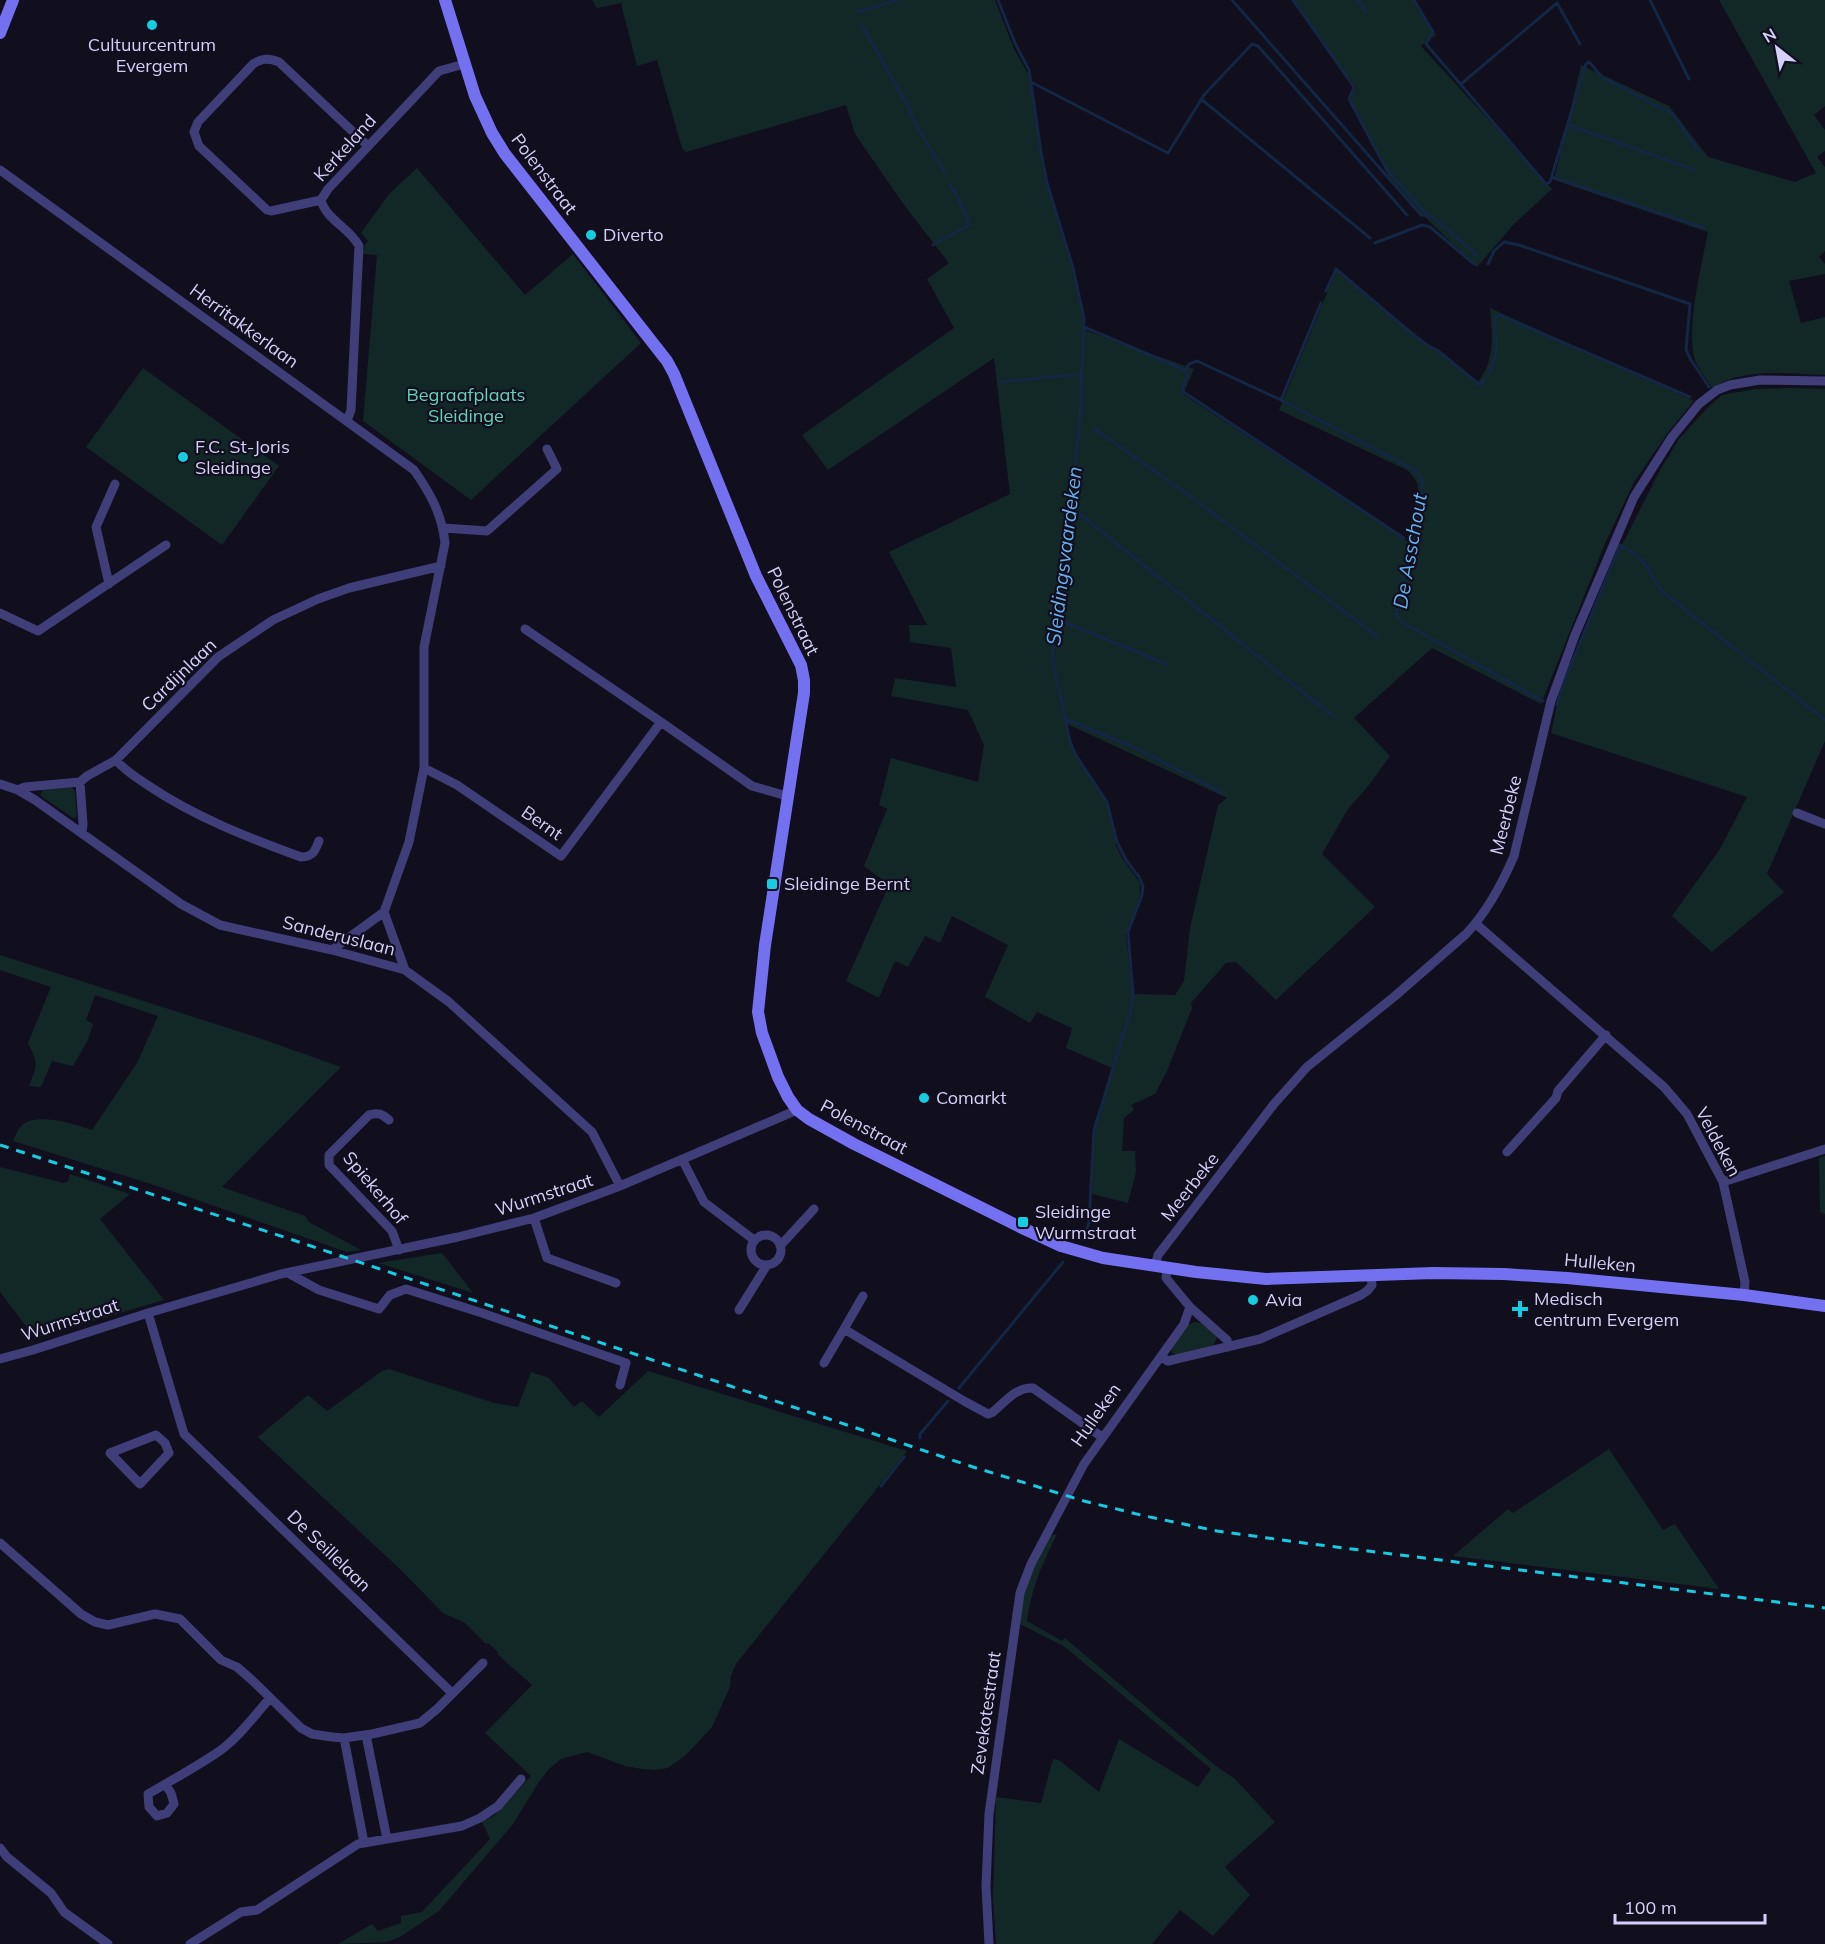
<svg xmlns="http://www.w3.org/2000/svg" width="1825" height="1944" viewBox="0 0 1825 1944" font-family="Mulish,sans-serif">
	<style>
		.green { fill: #122827; fill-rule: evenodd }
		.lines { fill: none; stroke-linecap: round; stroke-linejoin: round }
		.stream { stroke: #132643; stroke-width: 3 }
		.street { stroke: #403e79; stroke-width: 9 }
		.secondary { stroke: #7471f1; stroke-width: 12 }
		.rail { stroke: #16cce1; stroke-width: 3; stroke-dasharray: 9 8; stroke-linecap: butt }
		.poi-dot { fill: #16cce1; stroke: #110e1e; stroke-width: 2 }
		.labels { text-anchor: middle; stroke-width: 4.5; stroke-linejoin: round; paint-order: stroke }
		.poi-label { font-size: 18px; fill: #d5d0fa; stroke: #110e1e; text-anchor: start }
		.street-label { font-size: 18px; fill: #d5d0fa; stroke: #110e1e }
		.park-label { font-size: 18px; fill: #64d3b7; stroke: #110e1e }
		.water-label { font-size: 20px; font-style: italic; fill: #68b1f0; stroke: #110e1e }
	</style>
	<rect width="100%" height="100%" fill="#110e1e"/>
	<path class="green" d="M592,0H995L1014,49L1030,77L1044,167L1082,305L1084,330L1194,369L1183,394L1407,541L1418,492C1419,481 1414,477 1407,470L1279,410L1336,271L1477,383C1496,361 1492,334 1490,308L1694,401L1669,431L1634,482L1606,541L1541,704L1432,648L1354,718L1390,756L1369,785L1348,809L1322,854L1375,907L1276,1000L1236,962L1226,963L1191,1003L1192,1008L1167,1071L1155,1094L1131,1105L1134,1110L1124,1118L1122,1151H1135L1136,1172L1128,1203L1092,1194L1094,1130L1112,1068L1066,1048L1072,1028L1037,1012L1030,1023L985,997L1008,945L952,916L940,943L925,936L908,967L895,961L879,998L846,981L889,885L864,866L887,809L879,805L891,758L978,782L984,745L968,710L891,696L895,678L956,687L951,648L910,642L909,625H927L889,552L1010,494L994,358L828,470L802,435L954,328L927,279L949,263L904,205L855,134L846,105L686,152L682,148L657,60L637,66L621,3L597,8ZM1065,723L1227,798L1218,805L1190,928L1184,981L1175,995L1133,994L1126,935L1140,896V883L1122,858L1115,844L1119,843L1109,806L1072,746Z
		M1291,0H1413L1436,35L1421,46L1552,189L1514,224L1477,267L1428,220L1391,181L1348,100L1356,87Z
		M1719,0H1825V106L1814,115L1825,130V151L1817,157L1825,167V251L1819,257L1825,264V274L1789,281L1801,323L1825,317V375C1788,374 1744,367 1712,388C1707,379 1699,370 1695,360C1685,331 1702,263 1708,232L1554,180L1581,65L1669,106L1708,157L1795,182L1816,173Z
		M417,168L525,295L573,254L641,343L471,500L363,421L377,255L363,254L365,244L368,241L361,233L389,194Z
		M143,368L279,466L222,545L86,447Z
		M1790,388L1825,389V741L1767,874L1784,892L1712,952L1672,916L1720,849L1747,797L1551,733L1560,692L1620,549L1660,470L1679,439L1708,407L1722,395L1755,389Z
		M72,787L75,791L77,816L75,818H73L41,796V793L43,790Z
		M0,955L253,1036L341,1067L222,1187L305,1216L309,1222L361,1250L347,1252L154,1185L13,1141C15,1136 18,1129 22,1125C37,1112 75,1124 92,1130L137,1063L158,1016L95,995L86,1020L93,1024L88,1040L73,1066L52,1061L41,1087L29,1086C38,1064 38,1064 28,1043L51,987L0,970Z
		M1825,1156V1214L1820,1212L1819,1158Z
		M0,1167L64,1183L68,1181L70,1174L130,1194L100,1219L164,1300L35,1338L0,1292Z
		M442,1253L473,1293L378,1263Z
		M1195,1322C1204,1322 1213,1331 1217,1338L1212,1347L1177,1355L1172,1353L1171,1348L1186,1326Z
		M389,1369L494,1403L518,1407L531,1372L549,1378L574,1407L582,1401L599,1417L648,1371L907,1451L736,1664L731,1676L730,1687L712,1727L686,1755L668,1768L655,1770L642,1769L625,1766L587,1752L561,1759L549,1769L539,1782L513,1824L439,1911L400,1937L387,1942L338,1944L372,1924L378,1931L401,1923V1916L422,1912L490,1839L482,1822L495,1815L531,1776L485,1733L532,1685L497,1654L498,1652L488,1643L486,1644L465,1623L443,1613L401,1570L258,1437L308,1395L327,1411L382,1371Z
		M1609,1449L1663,1530L1675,1524L1719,1589L1453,1556L1508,1509L1513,1513Z
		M1057,1534C1042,1565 1032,1586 1027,1621L1062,1641L1065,1638L1216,1766L1235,1779L1275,1822L1225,1867L1250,1895L1213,1936L1180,1910L1152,1944H996L993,1898L996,1797L1041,1803L1053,1759L1059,1760L1099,1792L1119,1739L1198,1787L1211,1769L1065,1647L1018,1623C1021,1592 1035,1563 1049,1536Z"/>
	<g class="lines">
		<path class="stream" d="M998,0L1015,43L1029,70L1041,152L1047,183L1073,268L1084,318L1080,421L1052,658L1070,741L1075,754L1107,802L1116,840L1126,860L1139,877L1143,886L1142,895L1128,932L1133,994L1131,1010L1094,1130L1089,1223L1083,1240
			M1232,0L1421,215L1429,216L1435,219L1477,255
			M1293,0L1354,87L1349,99L1387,170L1428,215
			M1358,0L1366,12
			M1414,0L1433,32L1426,44L1546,184L1550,182L1586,64L1589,62L1603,78L1673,114L1698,150
			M1650,0L1689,79
			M857,12L897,0
			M861,24L909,108L916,125L945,173
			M1031,82L1168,153L1204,95L1252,44L1258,46L1407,215
			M1461,84L1557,3L1580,44
			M1201,99L1370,238
			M1568,125L1695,170
			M1552,177L1704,228
			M1375,243L1422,225L1430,227L1474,264
			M933,245L969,225L966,214L950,184
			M1488,264L1494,251L1504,242L1519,245L1690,304L1686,350L1691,360L1709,387
			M1326,291L1336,269L1423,343L1437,350L1480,385L1485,379
			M1084,327L1185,370L1189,364L1197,361L1281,400L1413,469L1422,479V492L1396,615L1402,622L1543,701
			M1186,371L1187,375L1182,391L1404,538
			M1489,373L1496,355L1495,318L1499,315L1690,397
			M1000,382L1082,374
			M1281,400L1321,303
			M1093,428L1183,491L1377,636
			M1071,507L1334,717
			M1056,619L1167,664
			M1557,705L1563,684L1620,545C1631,551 1640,556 1647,567C1654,576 1653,582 1663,592L1825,720
			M1066,719L1131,746L1221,792
			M959,1388L1063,1262
			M920,1438V1434L948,1401
			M881,1486L904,1457"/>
		<path class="street" d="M0,170L414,470C430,493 442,514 445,543L424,647V768L409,842L384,912L405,970
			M321,200L271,211L267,210L199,146L194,132L198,122L253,64C262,58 269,58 279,62L368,146
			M347,421L351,410L359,246C350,228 326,220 321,200L328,189L439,71L464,64
			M444,528L487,531L557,469L547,449
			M109,584L96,527L115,484
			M0,613L38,631L166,545
			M525,629L661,722
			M116,760C125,771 137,778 149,786C195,817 249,838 301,857C313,857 315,851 319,841
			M424,768L457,785L561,856L661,722L752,786L787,796
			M80,782L83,824L82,833
			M0,784L18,790L35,800L181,904L220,925L332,950L405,970L449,1002L592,1132L620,1186
			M18,790L25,787L80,782L87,776L116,760L218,657L273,620L318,599L349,588L441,566
			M1797,813L1825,824
			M1476,924L1664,1087L1687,1114L1723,1182L1745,1282L1744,1295
			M332,950L384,912
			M389,1120C382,1114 378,1112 369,1115L329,1155V1165L392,1231L399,1250
			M1507,1152L1556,1098L1558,1091L1606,1035
			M682,1159L704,1202L754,1240
			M1723,1182L1825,1149
			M534,1218L547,1258L616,1283
			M751 1250a15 15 0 1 1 30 0a15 15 0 1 1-30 0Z
			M780,1246L814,1209
			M1155,1265L1158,1255L1274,1104L1307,1067L1395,996L1466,934C1487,912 1502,884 1514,856L1551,701L1575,635L1634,497L1672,437L1699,404L1717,390L1730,385L1760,380L1825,381
			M288,1273L319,1290L379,1309L390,1295L406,1289L482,1313L626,1363L620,1385
			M863,1296L844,1329L964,1401L988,1414L993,1412C1005,1402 1016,1387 1033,1388L1102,1437
			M1190,1307L1227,1340L1228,1347
			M739,1310L767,1265
			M148,1313L184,1434L452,1693
			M1161,1357L1168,1361L1260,1339L1361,1295L1367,1291L1372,1285L1371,1276
			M0,1359L33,1350L148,1313L281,1274L458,1237L534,1218L620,1186L797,1110
			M824,1363L844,1329
			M156,1435L165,1443L169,1453L140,1484L110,1453Z
			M0,1543L81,1614L95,1622L108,1625L155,1614L180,1619L221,1660L237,1667L253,1681L301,1728L312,1734L332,1737L344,1738L372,1734L420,1723L437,1709L483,1663
			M366,1735L387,1839
			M344,1738L364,1843
			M165,1784L171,1793L174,1804L167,1813L157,1816L149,1807L148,1794C172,1780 198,1766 221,1750C240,1736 255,1715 270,1698
			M0,1848L7,1857L51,1893L64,1912L108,1944
			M190,1944L241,1912L257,1910L358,1844L462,1826L480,1818L498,1806L521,1779
			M989,1944L986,1886L989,1814L1020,1593L1031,1564L1084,1464L1184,1324L1190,1307L1166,1278L1167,1267"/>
		<path class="secondary" d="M445,0L475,96L492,133L505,154L667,361L674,374L756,576L801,665L804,680V693L765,945L758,1012L762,1033L778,1077L788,1097L797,1110L809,1119L854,1144L1020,1227L1061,1246L1103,1258L1196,1272L1266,1279L1433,1273L1504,1274L1567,1278L1744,1295L1825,1306
			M0,33L13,0"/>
		<path class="rail" d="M0,1145L290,1239L973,1467L1084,1501L1145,1516L1217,1531L1304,1543L1825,1608"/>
	</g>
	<g class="poi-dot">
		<circle cx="152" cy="25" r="6"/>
		<circle cx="591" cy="235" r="6"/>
		<circle cx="183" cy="457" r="6"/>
		<rect x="766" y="878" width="12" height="12" rx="3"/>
		<circle cx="924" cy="1098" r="6"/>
		<rect x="1017" y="1216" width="12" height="12" rx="3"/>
		<circle cx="1253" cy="1300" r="6"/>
		<path d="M1517 1300h6v6h6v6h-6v6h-6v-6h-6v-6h6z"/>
	</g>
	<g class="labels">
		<g class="poi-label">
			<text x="152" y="51" text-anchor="middle">Cultuurcentrum<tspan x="152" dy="21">Evergem</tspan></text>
			<text x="603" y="241">Diverto</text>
			<text x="195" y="453">F.C. St-Joris<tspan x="195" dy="21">Sleidinge</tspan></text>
			<text x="784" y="890">Sleidinge Bernt</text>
			<text x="936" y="1104">Comarkt</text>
			<text x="1035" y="1218">Sleidinge<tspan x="1035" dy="21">Wurmstraat</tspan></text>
			<text x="1534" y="1305">Medisch<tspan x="1534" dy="21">centrum Evergem</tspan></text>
			<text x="1265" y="1306">Avia</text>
		</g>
		<g class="street-label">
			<text transform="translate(345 148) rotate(-48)" y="6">Kerkeland</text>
			<text transform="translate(544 174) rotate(53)" y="6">Polenstraat</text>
			<text transform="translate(244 326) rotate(36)" y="6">Herritakkerlaan</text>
			<text transform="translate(793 611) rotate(64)" y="6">Polenstraat</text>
			<text transform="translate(179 675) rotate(-44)" y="6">Cardijnlaan</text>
			<text transform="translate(1506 815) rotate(-76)" y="6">Meerbeke</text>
			<text transform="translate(542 823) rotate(35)" y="6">Bernt</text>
			<text transform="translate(339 936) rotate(14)" y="6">Sanderuslaan</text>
			<text transform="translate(864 1127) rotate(28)" y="6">Polenstraat</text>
			<text transform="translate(1718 1142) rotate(62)" y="6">Veldeken</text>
			<text transform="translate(1190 1187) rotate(-52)" y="6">Meerbeke</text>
			<text transform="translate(375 1188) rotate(50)" y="6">Spiekerhof</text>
			<text transform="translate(544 1195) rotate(-18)" y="6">Wurmstraat</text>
			<text transform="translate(1600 1263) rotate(5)" y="6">Hulleken</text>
			<text transform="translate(70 1320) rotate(-18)" y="6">Wurmstraat</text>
			<text transform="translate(1096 1415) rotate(-55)" y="6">Hulleken</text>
			<text transform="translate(329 1551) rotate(44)" y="6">De Seillelaan</text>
			<text transform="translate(986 1713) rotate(-82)" y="6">Zevekotestraat</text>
		</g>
		<g class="park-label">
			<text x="466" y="401">Begraafplaats<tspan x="466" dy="21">Sleidinge</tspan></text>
		</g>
		<g class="water-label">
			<text transform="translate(1410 551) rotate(-80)" y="7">De Asschout</text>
			<text transform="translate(1064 556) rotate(-83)" y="7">Sleidingsvaardeken</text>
		</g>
	</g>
	<g transform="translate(1777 48) rotate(329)" stroke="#110e1e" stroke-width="4.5" paint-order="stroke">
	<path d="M0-4.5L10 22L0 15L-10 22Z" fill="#d5d0fa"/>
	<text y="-9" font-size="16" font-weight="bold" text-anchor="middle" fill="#d5d0fa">N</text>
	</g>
	<path d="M1615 1914v9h150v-9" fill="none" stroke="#d5d0fa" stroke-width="3"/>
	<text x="1624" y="1914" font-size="18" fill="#d5d0fa" stroke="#110e1e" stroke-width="4.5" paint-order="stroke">100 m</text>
</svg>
